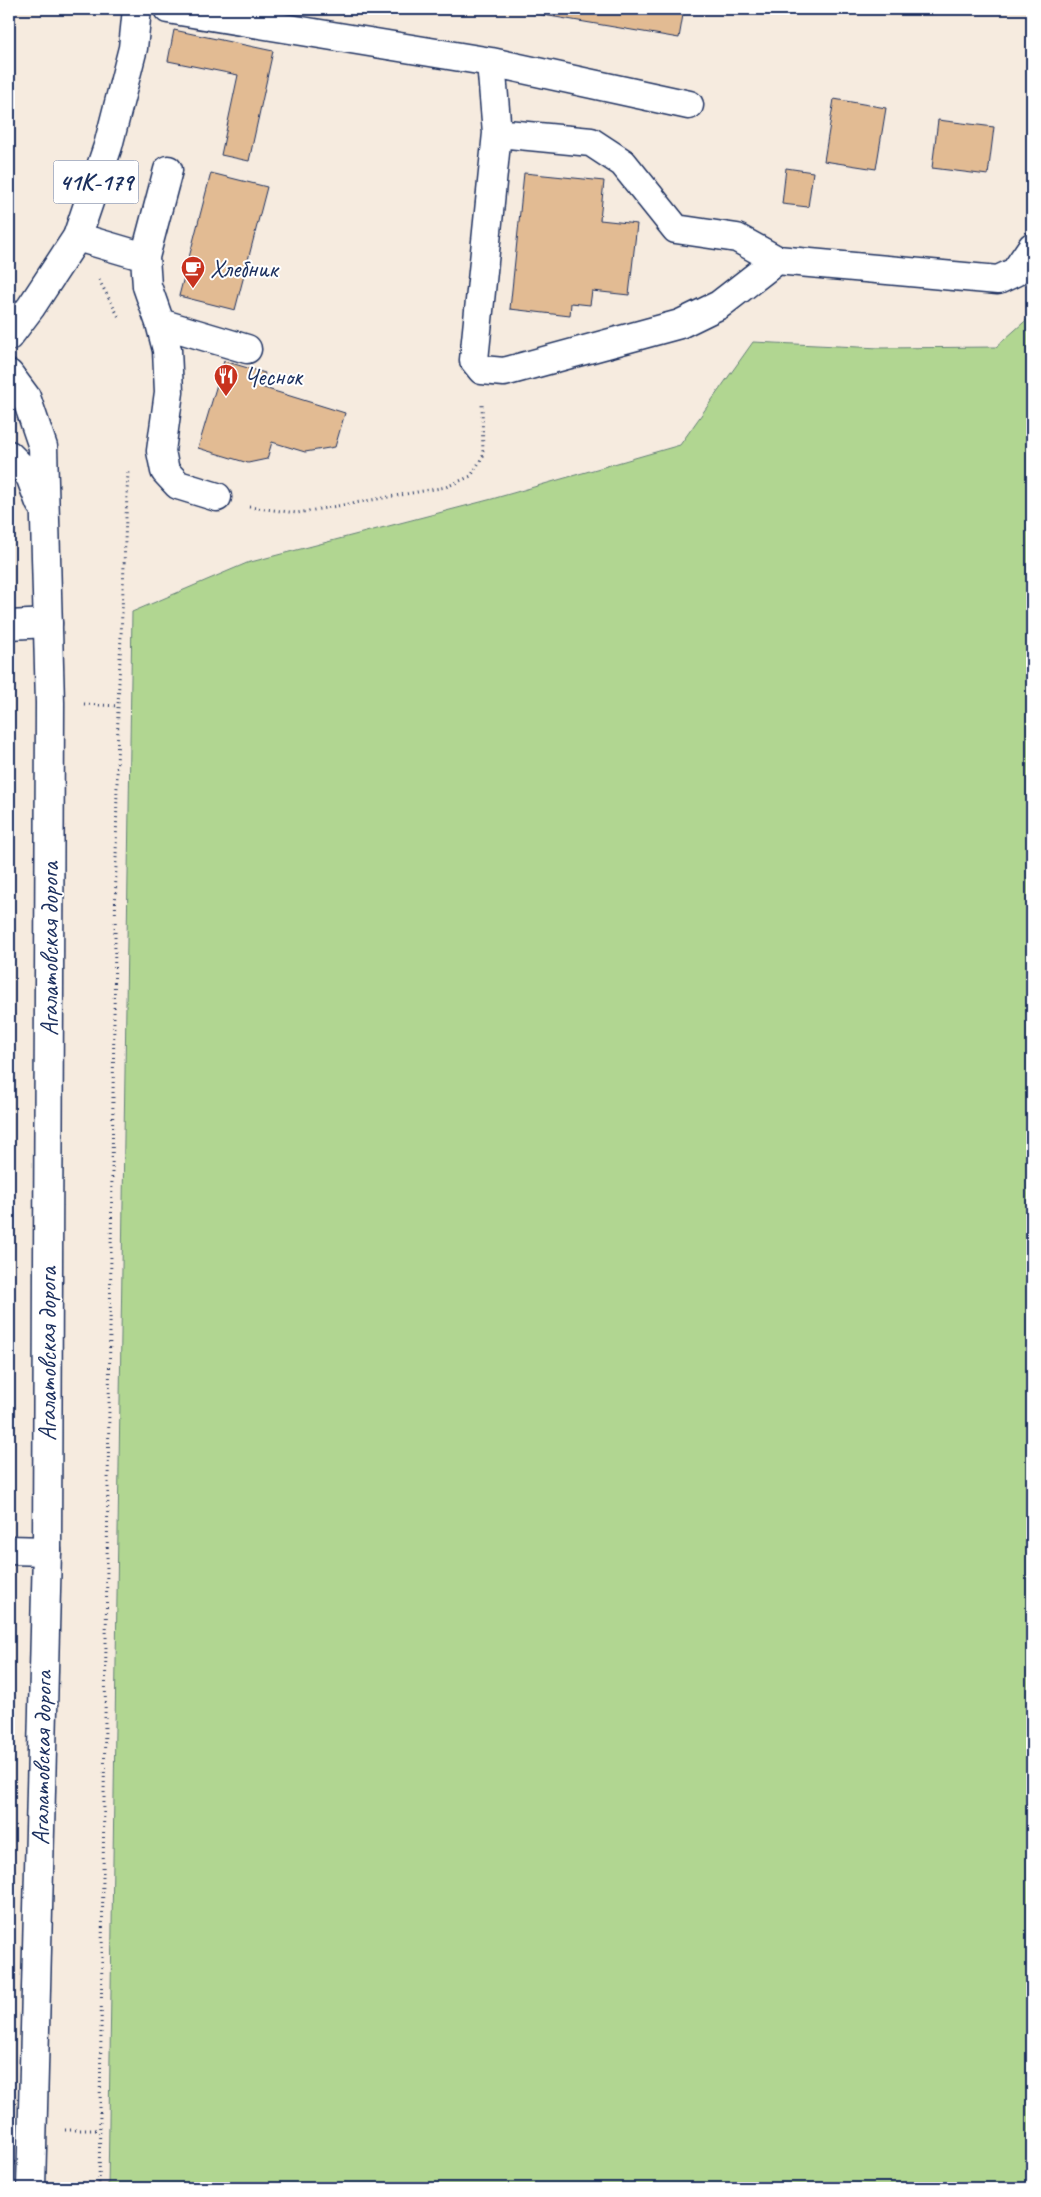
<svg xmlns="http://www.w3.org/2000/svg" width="1041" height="2197" viewBox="0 0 1041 2197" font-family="Caveat,sans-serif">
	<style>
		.green { fill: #b1d691; stroke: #668278 }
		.building { fill: #e2bb93; stroke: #1b2f5e }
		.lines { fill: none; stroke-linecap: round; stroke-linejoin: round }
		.minor-casing { stroke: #1b2f5e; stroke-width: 31 }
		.major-casing { stroke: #1b2f5e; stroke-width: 31 }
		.path { stroke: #1b2f5e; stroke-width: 3; stroke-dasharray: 1 4; stroke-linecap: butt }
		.minor { stroke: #fff; stroke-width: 28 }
		.major { stroke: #fff; stroke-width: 28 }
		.labels { text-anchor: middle; stroke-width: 4; stroke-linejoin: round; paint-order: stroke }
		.shield { fill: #fff; stroke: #5f6d8e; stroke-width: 1 }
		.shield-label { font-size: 24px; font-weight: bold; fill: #1b2f5e }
		.poi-label { font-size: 25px; fill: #1b2f5e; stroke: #fff; text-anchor: start }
		.street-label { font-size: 25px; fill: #1b2f5e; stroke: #fff }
	</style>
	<rect width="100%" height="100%" fill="#f6ebdf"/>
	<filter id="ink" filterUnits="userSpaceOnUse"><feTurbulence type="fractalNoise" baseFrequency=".02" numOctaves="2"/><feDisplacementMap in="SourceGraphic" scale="10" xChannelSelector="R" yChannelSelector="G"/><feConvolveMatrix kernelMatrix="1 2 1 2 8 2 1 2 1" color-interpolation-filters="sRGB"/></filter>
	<g filter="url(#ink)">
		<path class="green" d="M1032,315V2188H108L132,612L247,563L492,499L680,445L753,342L880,348L996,347Z"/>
		<path class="building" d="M508,9H684L679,38Z
			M174,30L273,51L249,161L221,155L238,75L168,61Z
			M834,99L886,108L876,169L824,161Z
			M938,120L994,127L988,175L932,168Z
			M786,168L813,172L808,207L782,204Z
			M211,173L267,187L235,310L179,296Z
			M524,173L604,181L600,220L637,224L629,295L592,291L590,305L571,303L570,316L510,309Z
			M224,361L265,373L261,387L345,413L335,447L305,452L272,442L267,459L248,463L198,448Z"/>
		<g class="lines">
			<defs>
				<path id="minor" d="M168,9L491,62L689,105
					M491,62L497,133L474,360L482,370L504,372L680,324L719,305L777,260L998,280L1015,272L1032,247
					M497,133L591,142L623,163L676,229L737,238L777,260
					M168,170L145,257L147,286L160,323L167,350L169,392L161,451L165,471L178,485L217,497
					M77,237L145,257
					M160,323L247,349
					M9,625L48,623
					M9,1550L47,1551"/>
				<path id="major" d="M9,336L31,307L77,237L108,146L133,48L137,9
					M9,374L26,397L43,447L50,703L47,1551L31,2188
					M9,455L30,476L40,503"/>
			</defs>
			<use href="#minor" class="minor-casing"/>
			<use href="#major" class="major-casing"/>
			<path class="path" d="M99,280L120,319
				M249,507L297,513L446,487L471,476L483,456L482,403
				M84,704L118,706
				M65,2130H99
				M99,2188L118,706L128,471"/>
			<use href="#minor" class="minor"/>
			<use href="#major" class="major"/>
		</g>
	</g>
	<defs>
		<symbol id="cafe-pin" viewBox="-11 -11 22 30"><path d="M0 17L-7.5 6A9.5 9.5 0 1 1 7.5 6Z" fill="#c8321e" stroke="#fff"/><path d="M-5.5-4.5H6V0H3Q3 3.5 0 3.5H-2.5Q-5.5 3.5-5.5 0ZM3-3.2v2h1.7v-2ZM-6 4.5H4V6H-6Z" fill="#fff"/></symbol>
		<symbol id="restaurant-pin" viewBox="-11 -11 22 30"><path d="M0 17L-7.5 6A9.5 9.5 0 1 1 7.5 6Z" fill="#c8321e" stroke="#fff"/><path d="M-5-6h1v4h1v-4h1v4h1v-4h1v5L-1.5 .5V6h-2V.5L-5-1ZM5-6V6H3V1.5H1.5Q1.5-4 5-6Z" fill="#fff"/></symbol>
	</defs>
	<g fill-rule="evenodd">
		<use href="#cafe-pin" x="179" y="254" width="28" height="38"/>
		<use href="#restaurant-pin" x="212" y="362" width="28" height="38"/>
	</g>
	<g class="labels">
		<rect class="shield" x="53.5" y="160.5" width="85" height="43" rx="4"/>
		<g class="shield-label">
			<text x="96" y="190">41К-179</text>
		</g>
		<g class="poi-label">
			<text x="210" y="277">Хлебник</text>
			<text x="244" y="385">Чеснок</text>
		</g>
		<g class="street-label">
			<text transform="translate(49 949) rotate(-90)" y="9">Агалатовская дорога</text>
			<text transform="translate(47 1354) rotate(-90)" y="9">Агалатовская дорога</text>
			<text transform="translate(41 1758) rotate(-89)" y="9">Агалатовская дорога</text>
		</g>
	</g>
	<rect width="1041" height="2197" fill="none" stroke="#fff" stroke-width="30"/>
	<rect x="15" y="15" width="1011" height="2167" fill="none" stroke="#1b2f5e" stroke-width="2" filter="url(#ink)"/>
</svg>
